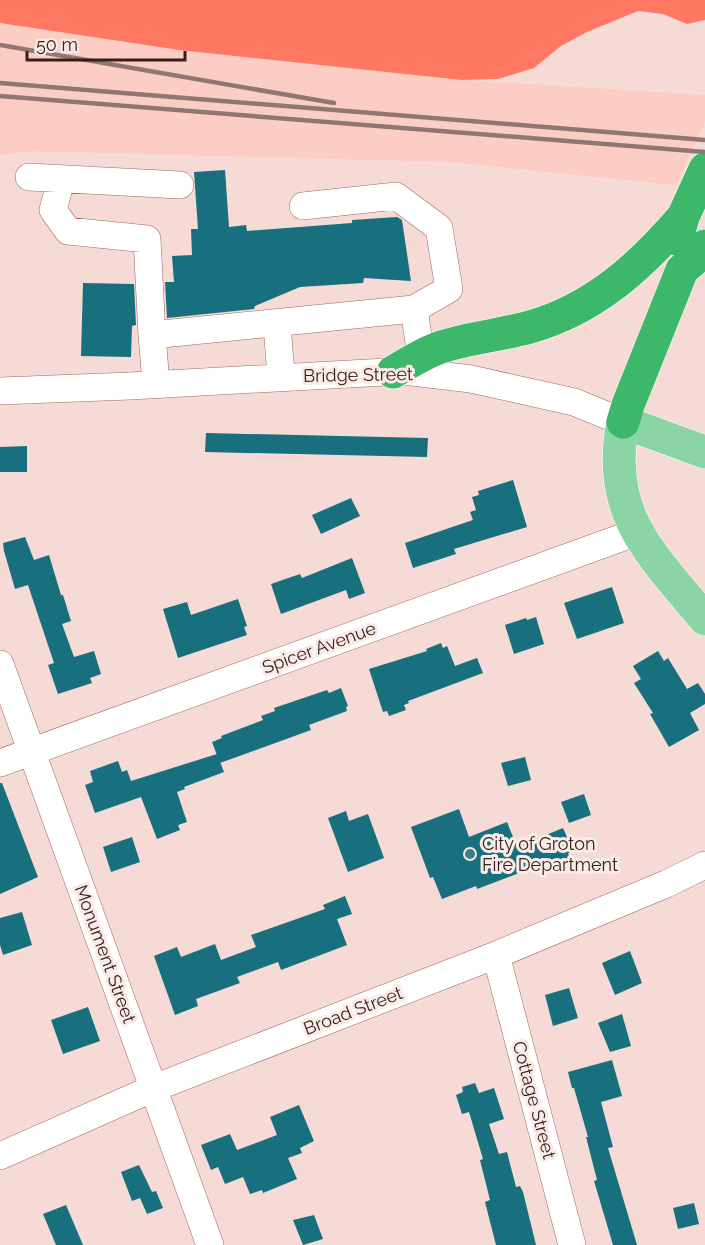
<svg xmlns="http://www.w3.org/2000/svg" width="705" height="1245" viewBox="0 0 705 1245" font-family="Raleway,sans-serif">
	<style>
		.built { fill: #fbcdc4 }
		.forest { fill: #ff7962 }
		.building { fill: #186f7d }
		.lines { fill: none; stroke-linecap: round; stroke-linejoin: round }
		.minor-casing { stroke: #a3675b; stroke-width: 28 }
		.major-casing { stroke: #fff; stroke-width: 34 }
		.highway-casing { stroke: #fff; stroke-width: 34 }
		.minor { stroke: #fff; stroke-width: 27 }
		.major { stroke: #8bd4a5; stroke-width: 33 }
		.highway { stroke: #3db769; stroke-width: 33 }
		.rail { stroke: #917772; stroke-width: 4.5 }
		.poi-dot { fill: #397e8b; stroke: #f9ebe8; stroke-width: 2 }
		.labels { text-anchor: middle; stroke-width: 6; stroke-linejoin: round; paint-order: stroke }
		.street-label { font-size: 18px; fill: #371e19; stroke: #f9ebe8 }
		.poi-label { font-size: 18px; fill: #371e19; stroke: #f9ebe8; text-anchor: start }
	</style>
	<rect width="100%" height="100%" fill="#f6dad5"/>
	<path class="built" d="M0,23L179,50L462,80L705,95V121L676,185L450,162L31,151L0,155Z"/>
	<path class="forest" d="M0,0H705V20L687,24L663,14L638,11L587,32L561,46L534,68L498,79L462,80L179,50L0,23Z"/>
	<path class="building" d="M225,170L229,227L246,225L247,231L352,223V220L397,217L402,220L411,281L364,278L363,283L300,287L255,306L254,309L167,318L165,282H174L172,256L192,255L191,229H198L194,172Z
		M83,283L134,284L136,325L132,326L131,357L81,356Z
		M206,433L428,438L427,457L205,452Z
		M27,446V472H0V447Z
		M513,480L527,527L454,549L456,554L413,568L405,543L473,520L470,512L476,510L472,497L479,495L478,491Z
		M351,498L360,516L321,534L312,515Z
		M25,537L34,560L49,555L61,595H63L71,621L62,624L74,657L94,651L101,674L90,678L92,683L58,694L48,665L54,663L28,585L15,589L4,551L3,543Z
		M352,558L365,593L349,599L346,590L281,614L271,584L300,574L302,578Z
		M612,587L624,623L577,639L564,603Z
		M238,599L247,626L244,627L247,635L178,658L163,609L187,602L191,615Z
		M536,617L544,644L514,654L505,625L526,618L527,620Z
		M441,643L443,648L447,646L455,666L477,658L483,673L408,701L409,703L404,705L406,710L389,716L387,711L383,712L369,669L427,651L426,649Z
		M658,651L664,661L668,658L687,689L698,683L705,694V704L690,713L699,730L669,747L650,714L653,713L634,683L641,679L633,666Z
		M341,688L348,706L346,707L347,711L309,725L311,730L220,763L212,742L222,738L221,736L263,720L261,716L275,711L274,708L327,690L329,693Z
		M217,754L224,772L184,787L185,789L177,792L187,822L178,825L180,830L157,839L141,797L95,813L85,785L93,782L90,771L118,761L122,772L127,770L131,781Z
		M525,757L531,780L508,786L501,763Z
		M0,783H2L38,877L0,894Z
		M584,794L591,815L569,823L561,802Z
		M459,809L469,837L507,822L517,847L563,828L573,851L568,853L570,858L553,866L551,861L477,889L476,886L442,899L433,877L430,878L411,827Z
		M346,811L349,821L368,814L384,858L348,872L328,818Z
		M132,837L140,862L111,872L103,847Z
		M345,896L352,914L337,919L347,945L281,970L278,962L237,977L240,983L196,999L198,1006L175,1015L154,956L177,947L181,957L215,944L221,960L256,947L251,935L325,909L323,905Z
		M22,912L32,945L3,955L0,945V918Z
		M630,951L642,983L615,995L602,963Z
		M569,988L578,1018L553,1026L545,995Z
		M88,1007L100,1041L63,1054L51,1020Z
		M622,1014L631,1046L610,1052L598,1023Z
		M612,1060L622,1096L601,1102L613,1147L608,1148L637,1245H613L594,1181L597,1180L586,1137H588L574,1088H572L568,1072Z
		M475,1083L479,1093L494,1088L504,1119L489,1124L499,1154L507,1152L516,1187L520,1186L523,1192L536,1245H496L485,1202L490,1200L480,1160L483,1159L469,1112L462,1114L456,1095L463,1092L462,1087Z
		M299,1105L314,1141L300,1148L302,1153L288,1158L297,1179L263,1193L262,1190L250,1194L243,1177L225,1184L218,1167L211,1170L201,1145L230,1134L237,1150L277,1135L270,1117Z
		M139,1165L152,1192L156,1191L163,1208L147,1214L140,1198L132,1201L121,1172Z
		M694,1203L699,1224L678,1229L673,1208Z
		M66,1205L83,1245H56L43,1214Z
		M314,1215L323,1239L303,1245L293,1220Z"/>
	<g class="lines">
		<defs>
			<path id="minor" d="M29,177L180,185
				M61,180L53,210L68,231L147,239L152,335L414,309
				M303,206L396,196L439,228L449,289L414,309L421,356
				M277,323L281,377
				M152,335L156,384
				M0,391L130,386L404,371L471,379L574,402L623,422
				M0,664L210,1245
				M0,763L637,532
				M496,955L572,1245
				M0,1156L154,1088L496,955L666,884L705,865"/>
			<path id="major" d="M705,452L623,422C605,514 651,554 705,619"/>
			<path id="highway" d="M677,239L683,217L705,169
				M393,372C408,363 424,353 441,347C470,338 501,335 530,327C594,309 641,266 683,217
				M623,422L628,405L682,270L699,255L705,246"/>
		</defs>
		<use href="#minor" class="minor-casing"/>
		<use href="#major" class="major-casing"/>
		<use href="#highway" class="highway-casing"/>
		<use href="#minor" class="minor"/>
		<use href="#major" class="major"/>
		<use href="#highway" class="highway"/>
		<path class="rail" d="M0,45L334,103
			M0,83L705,140
			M0,96L705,152"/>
	</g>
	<circle class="poi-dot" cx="470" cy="854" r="6"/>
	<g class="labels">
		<g class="street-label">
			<text transform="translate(358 375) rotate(-1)" y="6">Bridge Street</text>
			<text transform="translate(319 648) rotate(-20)" y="6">Spicer Avenue</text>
			<text transform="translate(105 954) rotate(70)" y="6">Monument Street</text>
			<text transform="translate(353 1011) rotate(-21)" y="6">Broad Street</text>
			<text transform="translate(534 1100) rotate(75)" y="6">Cottage Street</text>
		</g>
		<g class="poi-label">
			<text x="482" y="850">City of Groton<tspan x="482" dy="21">Fire Department</tspan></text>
		</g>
	</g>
	<path d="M27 51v9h158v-9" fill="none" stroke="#371e19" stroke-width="3"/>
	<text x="36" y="51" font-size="18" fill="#371e19" stroke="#f9ebe8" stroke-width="4.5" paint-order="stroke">50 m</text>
</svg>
